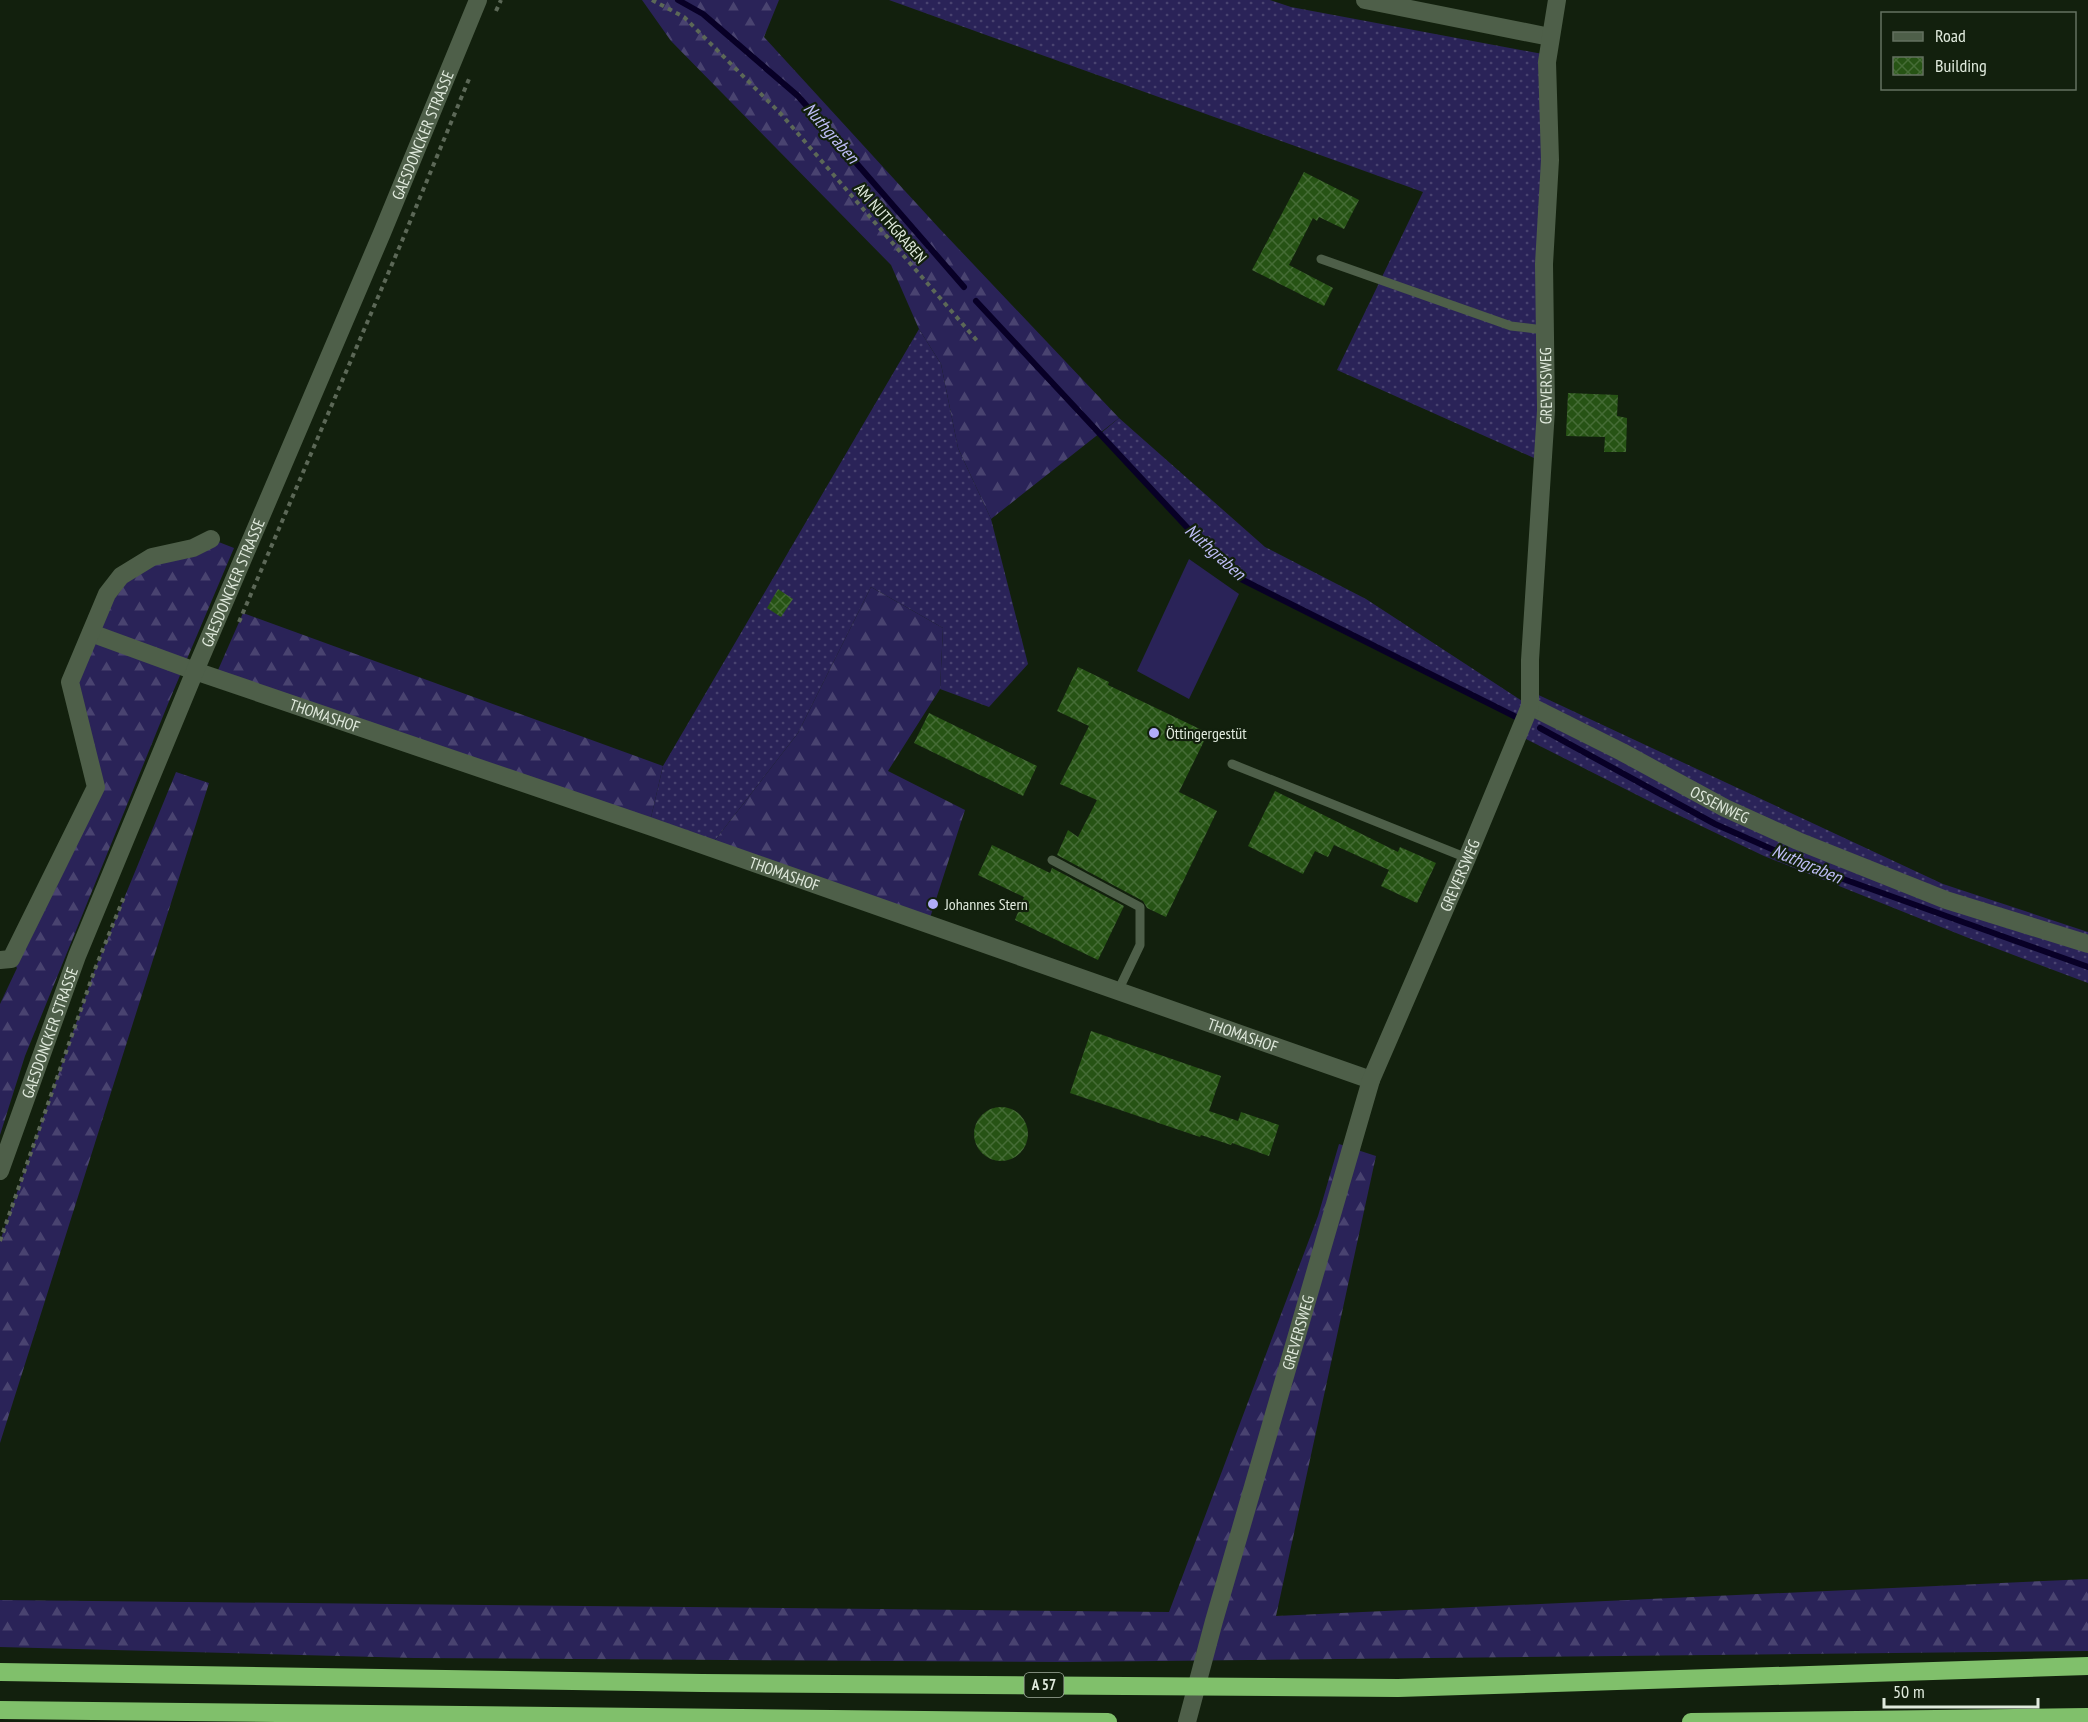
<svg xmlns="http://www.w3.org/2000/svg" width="2088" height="1722" viewBox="0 0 2088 1722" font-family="'PT Sans Narrow',sans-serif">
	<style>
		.grass { fill: url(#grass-dots) }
		.forest { fill: url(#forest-firs) }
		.garden { fill: #2a2358 }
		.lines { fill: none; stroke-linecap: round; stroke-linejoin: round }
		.stream { stroke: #080026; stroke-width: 6 }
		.building { fill: url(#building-cross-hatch) }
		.path { stroke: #5c6857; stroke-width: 4; stroke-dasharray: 4.5 4.5; stroke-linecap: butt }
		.lane { stroke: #4e5f49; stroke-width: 9 }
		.street { stroke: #4e5f49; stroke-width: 18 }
		.secondary { stroke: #4e5f49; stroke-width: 18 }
		.highway { stroke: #80c06b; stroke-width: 18 }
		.poi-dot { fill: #b1adfa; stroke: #12200d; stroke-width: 2 }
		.labels { text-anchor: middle; stroke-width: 4.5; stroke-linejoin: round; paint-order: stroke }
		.shield { fill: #12200d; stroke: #a2ad9f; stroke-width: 1.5 }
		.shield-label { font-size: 15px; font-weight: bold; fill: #e0eadd }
		.street-label { font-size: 16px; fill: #e0eadd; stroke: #12200d }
		.poi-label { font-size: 16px; fill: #e0eadd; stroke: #12200d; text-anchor: start }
		.water-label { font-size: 18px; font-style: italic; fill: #bebdf6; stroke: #12200d }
	</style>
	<defs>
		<pattern id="grass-dots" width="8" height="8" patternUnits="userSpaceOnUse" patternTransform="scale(1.5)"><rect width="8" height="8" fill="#2a2358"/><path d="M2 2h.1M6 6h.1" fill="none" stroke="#494370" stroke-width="1.8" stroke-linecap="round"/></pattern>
		<pattern id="forest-firs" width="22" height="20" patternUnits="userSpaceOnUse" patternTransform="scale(1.5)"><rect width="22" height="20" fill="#2a2358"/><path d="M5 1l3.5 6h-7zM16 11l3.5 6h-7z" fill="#494370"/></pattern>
		<pattern id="building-cross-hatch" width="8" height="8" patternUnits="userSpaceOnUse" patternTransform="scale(1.5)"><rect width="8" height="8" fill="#265314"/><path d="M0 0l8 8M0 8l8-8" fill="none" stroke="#456c36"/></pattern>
	</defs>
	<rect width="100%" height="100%" fill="#12200d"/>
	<path class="grass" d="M889,0H1270L1291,7L1548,55L1543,462L1337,370L1423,192Z
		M919,329L941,364L958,448L991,519L1028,664L989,707L940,689L943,628L871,587L798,733L709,848L649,826L663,766Z
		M1119,418L1265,547L1366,599L1530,706V691L1943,884L2088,932V983L1966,937L1764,856L1653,803L1518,735V718L1241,579L1210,552L1100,434Z"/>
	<path class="forest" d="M642,0H779L764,37L938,227L1119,418L991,519L958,448L941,364L919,329L891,265L671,41Z
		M211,539L234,548L170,699L25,1056L0,1135V1004L17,968L11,959L96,787L70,682L121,576Z
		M871,587L943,628L940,689L888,771L965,810L928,924L709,848L798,733Z
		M243,613L663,766L649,826L215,677Z
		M176,772L209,783L0,1443V1241L95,969Z
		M1339,1144L1376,1156L1276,1616L2088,1579V1651L1068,1662L414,1658L0,1647V1600L1169,1612L1318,1216Z"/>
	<path class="garden" d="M1189,559L1239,594L1189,699L1137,671Z"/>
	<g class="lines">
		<path class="stream" d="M678,0L703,14L798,96L964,287
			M976,301L1210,552L1241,579L1518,718
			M1540,728L1715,824L1821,871L2088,967"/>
	</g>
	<path class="building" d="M1304,172L1359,200L1344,229L1319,217L1317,221L1313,218L1289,265L1333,288L1324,306L1252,270Z
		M1568,393L1618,395L1617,416L1627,418L1626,452H1604L1605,437L1566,436Z
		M778,589L793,599L781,617L767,608Z
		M1078,667L1109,682L1108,685L1208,733L1179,792L1217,811L1166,917L1147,908L1143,901L1057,855L1068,830L1078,837L1097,800L1060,784L1089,726L1057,711Z
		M929,713L1037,766L1023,796L914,743Z
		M1275,791L1398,852L1400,847L1436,863L1417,903L1381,886L1389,870L1334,845L1328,857L1315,851L1303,874L1248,846Z
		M992,845L1050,873L1052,868L1124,906L1098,960L1015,920L1024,897L978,875Z
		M1091,1031L1221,1076L1209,1111L1238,1121L1241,1112L1279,1125L1269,1156L1232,1143L1231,1145L1201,1135L1200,1137L1070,1093Z
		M974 1134a27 27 0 1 1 54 0a27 27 0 1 1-54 0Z"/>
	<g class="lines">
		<path class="path" d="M652,0L684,17L781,114L979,343
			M496,11L501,0
			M239,622L402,241L469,79
			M0,1241L95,969L124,897"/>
		<path class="lane" d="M1321,259L1511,326L1544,330
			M1232,764L1467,858
			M1052,860L1140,907V945L1118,991"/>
		<g class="street">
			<path d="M1365,0L1550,37"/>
			<path id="s1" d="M91,633L195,671L649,826L1371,1080"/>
			<path id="s2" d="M1530,706L1622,752L1725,808L1798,841L1946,900L2088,944"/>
			<path d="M0,960L11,959L96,787L70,682L107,594L121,576L152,557L193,548L211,539"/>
			<path id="s3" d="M1187,1722L1214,1621L1371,1080L1467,858L1530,706V660L1546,410L1544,264L1550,160L1547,62L1557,0"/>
		</g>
		<path class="secondary" id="s4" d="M0,1171L77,956L195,671L382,233L478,0"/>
		<path class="highway" d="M0,1672L702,1683L1398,1688L2088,1666
			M0,1710L1108,1722
			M1691,1722L2088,1717"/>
	</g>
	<g class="poi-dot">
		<circle cx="1154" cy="733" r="6"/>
		<circle cx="933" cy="904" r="6"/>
	</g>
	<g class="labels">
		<rect class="shield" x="1024.5" y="1673" width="39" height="24" rx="4.5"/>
		<g class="shield-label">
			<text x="1044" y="1690">A 57</text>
		</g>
		<g class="street-label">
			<text dy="6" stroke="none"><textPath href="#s4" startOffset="1119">GAESDONCKER STRASSE</textPath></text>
			<text transform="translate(891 223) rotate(49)" y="6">AM NUTHGRABEN</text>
			<text dy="6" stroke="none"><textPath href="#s3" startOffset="1395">GREVERSWEG</textPath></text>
			<text dy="6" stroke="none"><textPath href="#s4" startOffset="633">GAESDONCKER STRASSE</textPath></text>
			<text dy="6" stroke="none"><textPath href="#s1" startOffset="248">THOMASHOF</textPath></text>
			<text dy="6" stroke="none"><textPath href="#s2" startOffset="214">OSSENWEG</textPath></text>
			<text dy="6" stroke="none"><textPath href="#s1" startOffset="734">THOMASHOF</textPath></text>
			<text dy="6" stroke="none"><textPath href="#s3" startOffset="891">GREVERSWEG</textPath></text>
			<text dy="6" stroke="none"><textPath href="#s4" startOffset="147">GAESDONCKER STRASSE</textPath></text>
			<text dy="6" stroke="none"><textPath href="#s1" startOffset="1220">THOMASHOF</textPath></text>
			<text dy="6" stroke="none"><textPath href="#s3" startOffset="405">GREVERSWEG</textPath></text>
		</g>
		<g class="poi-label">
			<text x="1166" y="739">Öttingergestüt</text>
			<text x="945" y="910">Johannes Stern</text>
		</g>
		<g class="water-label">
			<text transform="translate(831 133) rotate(49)" y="6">Nuthgraben</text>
			<text transform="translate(1215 552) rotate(42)" y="6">Nuthgraben</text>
			<text transform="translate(1807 864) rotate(23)" y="6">Nuthgraben</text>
		</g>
	</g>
	<rect x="1881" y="12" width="195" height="78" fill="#12200d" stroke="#647160" stroke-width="1.5"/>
	<rect x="1893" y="32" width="30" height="9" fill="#4e5f49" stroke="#647160" stroke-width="1.5"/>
	<text x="1935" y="42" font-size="18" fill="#e0eadd">Road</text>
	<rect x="1893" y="57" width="30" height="18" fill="url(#building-cross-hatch)" stroke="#647160" stroke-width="1.5"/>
	<text x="1935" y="72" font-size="18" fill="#e0eadd">Building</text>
	<path d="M1884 1698v9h154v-9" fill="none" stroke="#e0eadd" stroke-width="3"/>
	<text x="1893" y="1698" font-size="18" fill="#e0eadd" stroke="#12200d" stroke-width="4.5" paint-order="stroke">50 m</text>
</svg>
